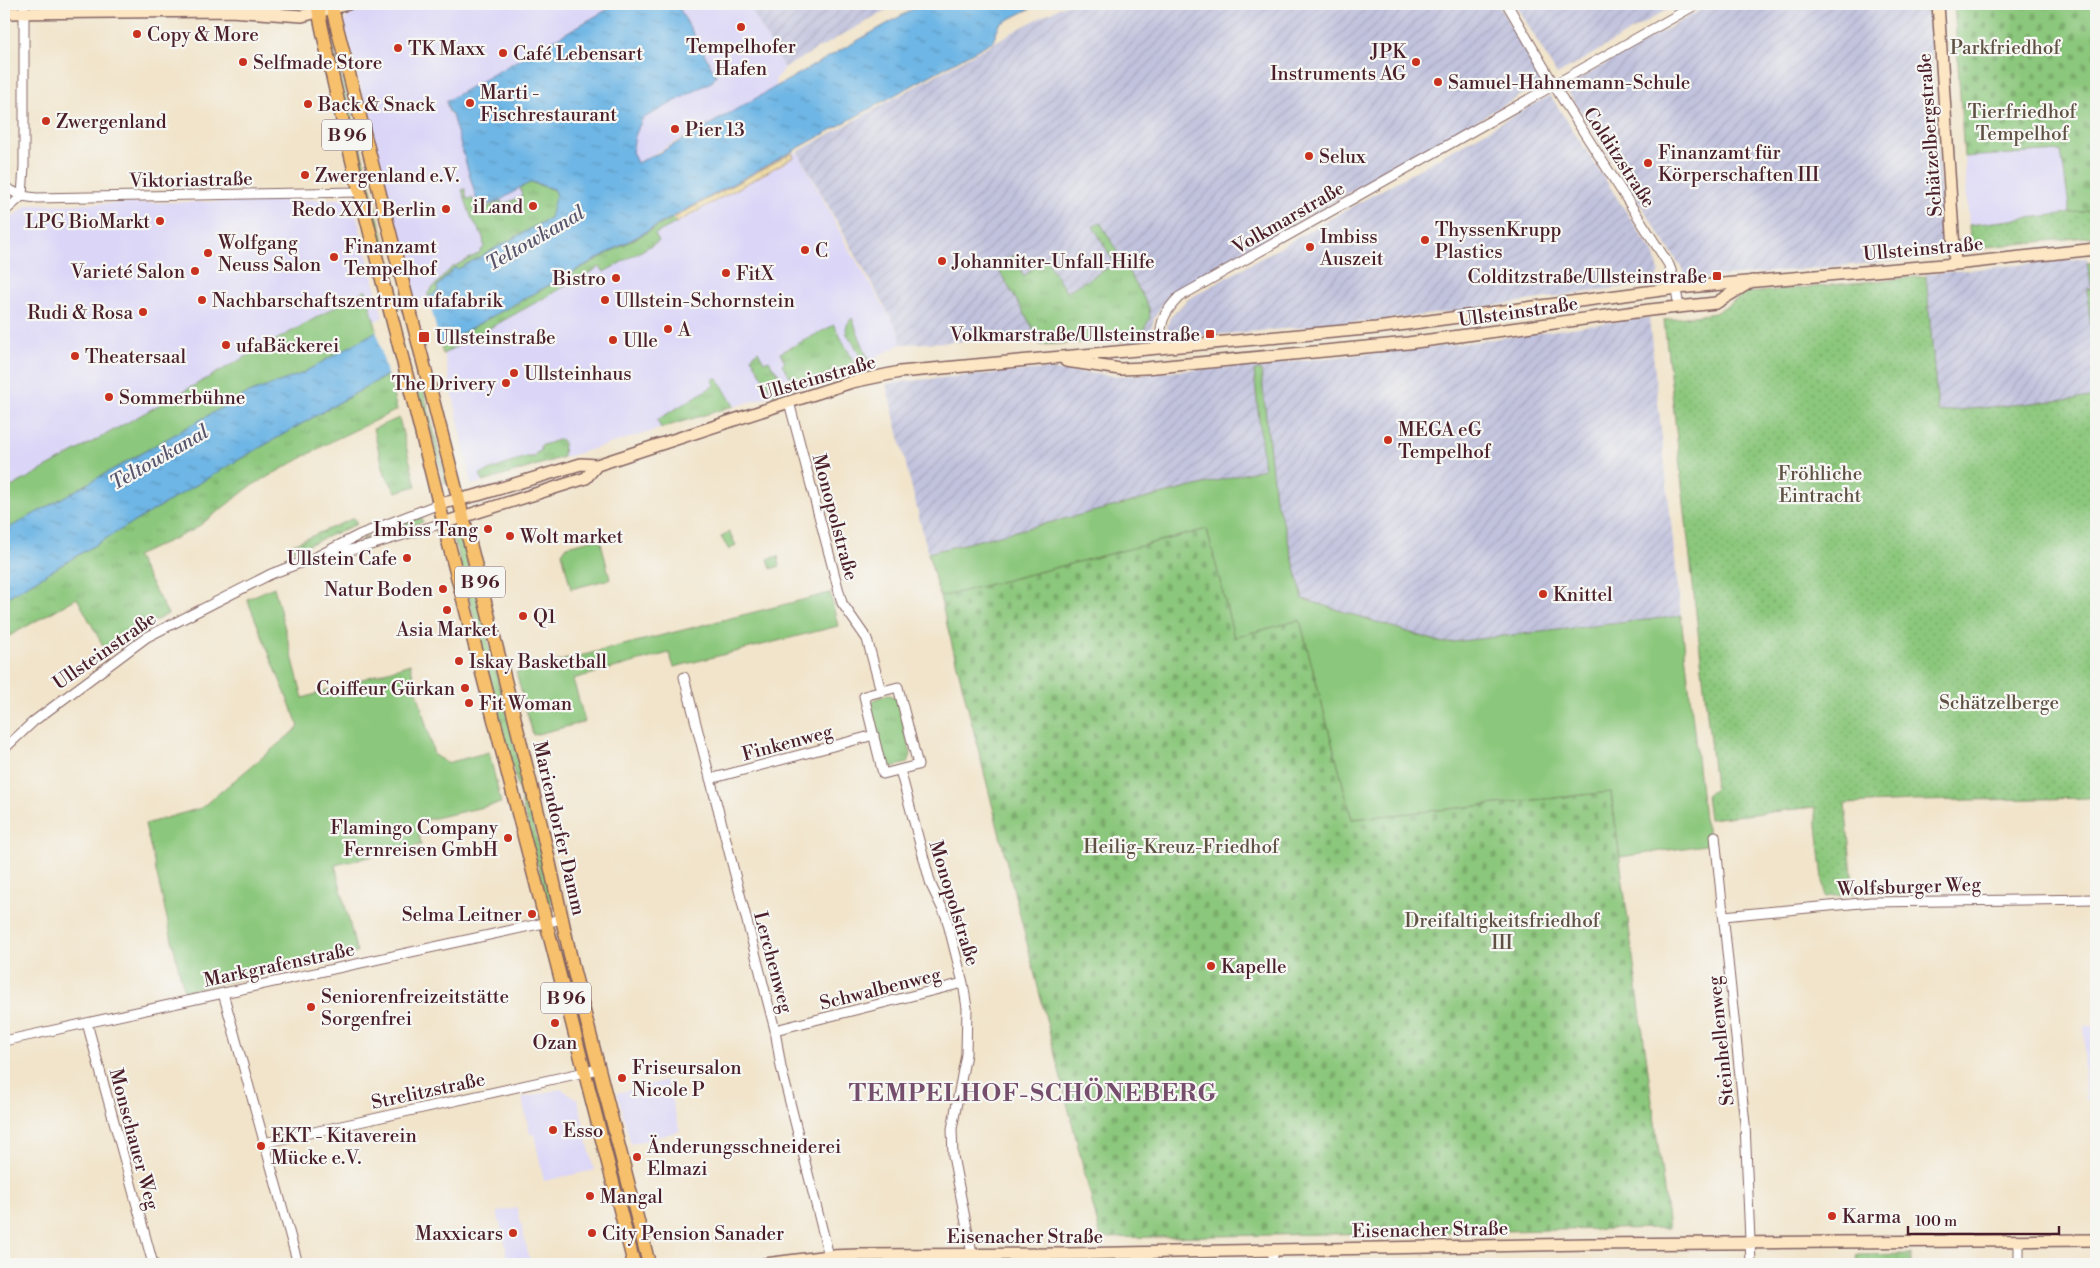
<svg xmlns="http://www.w3.org/2000/svg" width="2100" height="1268" viewBox="0 0 2100 1268" font-family="'Libre Bodoni',serif">
	<style>
		.built { fill: #dbd6f7 }
		.industrial { fill: url(#industrial-furrows) }
		.grass { fill: url(#grass-tufts); stroke: #6a7354 }
		.sand { fill: url(#sand-dots); stroke: #9c7c64 }
		.cemetery { fill: url(#cemetery-stones); stroke: #6a7354 }
		.park { fill: #8bc77c; stroke: #6a7354 }
		.garden { fill: url(#garden-dots); stroke: #6a7354 }
		.water { fill: url(#water-ripples); stroke: #5c6a88 }
		.pier { fill: #f1e4ca }
		.lines { fill: none; stroke-linecap: round; stroke-linejoin: round }
		.street-casing { stroke: #846463; stroke-width: 11 }
		.secondary-casing { stroke: #846463; stroke-width: 14 }
		.primary-casing { stroke: #846463; stroke-width: 15 }
		.street { stroke: #fff; stroke-width: 9 }
		.secondary { stroke: #fce6c4; stroke-width: 11 }
		.primary { stroke: #f7c06c; stroke-width: 12 }
		.poi-dot { fill: #c8321e; stroke: #f6f6f2; stroke-width: 2 }
		.labels { text-anchor: middle; stroke-width: 4.5; stroke-linejoin: round; paint-order: stroke }
		.shield { fill: #f6f6f2; stroke: #7e6067; stroke-width: 1 }
		.shield-label { font-size: 18px; font-weight: bold; fill: #4a1f2b }
		.poi-label { font-size: 19px; fill: #4a1f2b; stroke: #f6f6f2; text-anchor: start }
		.park-label { font-size: 19px; fill: #5e5143; stroke: #f6f6f2 }
		.street-label { font-size: 19px; fill: #4a1f2b; stroke: #f6f6f2 }
		.water-label { font-size: 20px; font-style: italic; fill: #57546c; stroke: #f6f6f2 }
		.district-label { font-size: 24px; font-weight: bold; letter-spacing: 1px; fill: #764e6d; stroke: #f6f6f2 }
	</style>
	<defs>
		<pattern id="industrial-furrows" width="10" height="10" patternUnits="userSpaceOnUse" patternTransform="scale(1.25)"><rect width="10" height="10" fill="#c1c2dd"/><path d="M-1 1l2-2M0 10L10 0M9 11l2-2" fill="none" stroke="#a7a6be"/></pattern>
		<pattern id="grass-tufts" width="24" height="20" patternUnits="userSpaceOnUse" patternTransform="scale(1.25)"><rect width="24" height="20" fill="#8bc77c"/><path d="M3 7l-1-3M5 7V3M7 7l1-3M15 17l-1-3M17 17v-4M19 17l1-3" fill="none" stroke="#79aa6b"/></pattern>
		<pattern id="sand-dots" width="8" height="8" patternUnits="userSpaceOnUse" patternTransform="scale(1.25)"><rect width="8" height="8" fill="#eeda9e"/><path d="M2 2h.1M6 6h.1" fill="none" stroke="#cebb88" stroke-width="1.8" stroke-linecap="round"/></pattern>
		<pattern id="cemetery-stones" width="16" height="16" patternUnits="userSpaceOnUse" patternTransform="scale(1.25)"><rect width="16" height="16" fill="#8bc77c"/><path d="M2 7V4a2 2 0 0 1 4 0v3zM10 15v-3a2 2 0 0 1 4 0v3z" fill="#79aa6b"/></pattern>
		<pattern id="garden-dots" width="8" height="8" patternUnits="userSpaceOnUse" patternTransform="scale(1.25)"><rect width="8" height="8" fill="#8bc77c"/><path d="M2 2h.1M6 6h.1" fill="none" stroke="#79aa6b" stroke-width="1.8" stroke-linecap="round"/></pattern>
		<pattern id="water-ripples" width="26" height="14" patternUnits="userSpaceOnUse" patternTransform="scale(1.25)"><rect width="26" height="14" fill="#6eb6e5"/><path d="M2 4q2-2 4 0t4 0M15 11q2-2 4 0t4 0" fill="none" stroke="#5c93ba"/></pattern>
	</defs>
	<rect width="100%" height="100%" fill="#f6f6f2"/>
	<filter id="ink" filterUnits="userSpaceOnUse"><feTurbulence type="fractalNoise" baseFrequency=".02" numOctaves="2"/><feDisplacementMap in="SourceGraphic" scale="10" xChannelSelector="R" yChannelSelector="G"/><feConvolveMatrix kernelMatrix="1 2 1 2 8 2 1 2 1" color-interpolation-filters="sRGB"/></filter>
	<filter id="wash" filterUnits="userSpaceOnUse"><feTurbulence type="fractalNoise" baseFrequency=".0096" numOctaves="4" result="noise"/><feDisplacementMap in="SourceGraphic" scale="20" xChannelSelector="R" yChannelSelector="G"/><feGaussianBlur stdDeviation="1.12" result="paint"/><feColorMatrix in="noise" values="0 0 0 0 0 0 0 0 0 0 0 0 0 0 0 0 0 1.4 0 .05"/><feComposite in="paint" operator="in"/></filter>
	<g filter="url(#wash)">
		<rect width="100%" height="100%" fill="#f1e4ca"/>
		<path class="built" d="M375,4H617L446,101L448,112L516,189L528,183L551,217L416,307L345,26V21L347,15Z
			M677,4H748L784,68L775,80L777,87L637,163L632,152L635,136L642,119L715,80V72Z
			M2061,151L2070,213L1969,225L1964,157Z
			M795,152L799,154L848,247L900,334L901,344L869,361L854,364L773,395L472,485L443,349Z
			M345,199L351,201L354,205L383,317L374,322L366,291L4,491V223L28,205Z
			M2084,1025H2096V1100H2085Z
			M666,1080L680,1131L631,1144L617,1093Z
			M561,1089L578,1100L594,1170L544,1181L534,1134H530L522,1098Z
			M517,1208L530,1261L507,1262L505,1244L497,1212Z"/>
		<path class="industrial" d="M748,4H897L784,68Z
			M1067,4H1498L1543,83L1178,290L1162,305L1154,319L1150,333L1143,340L1137,342L1020,339L901,344L900,334L798,152L1024,26Z
			M1516,4H1676L1557,75Z
			M1711,4H1928L1944,242L1940,254L1929,258L1694,279L1686,275L1565,87Z
			M1550,95L1655,256L1659,272L1656,278L1651,283L1443,313L1352,323L1177,338L1169,333L1167,327L1170,318L1187,300Z
			M2087,258L2092,289L2087,290L2096,397L1938,412L1926,274Z
			M1649,317L1681,616L1443,643L1302,599L1284,525L1275,499L1271,467L928,553L886,384L919,380L1044,369L1119,376L1290,362L1459,344Z"/>
		<path class="grass" d="M331,34L401,307L395,311L328,35Z
			M528,183H533L554,190L556,197L551,217L458,269L454,268L437,286L438,291L428,299V293L451,268L478,254L484,247L483,237L471,217L462,190L465,189L467,199L472,198L475,204L485,208L501,201L503,205L522,196L520,187Z
			M673,218L676,223L655,234L659,241L604,272L600,267L443,354L440,345Z
			M1100,222L1149,307L1150,318L1141,335L1130,340L1040,345L1037,335L998,269L1000,263L1013,255L1024,277L1044,256L1066,292L1115,264L1093,226Z
			M852,318L869,361L861,362C860,357 858,351 855,346C849,336 840,331 852,318Z
			M834,325L855,364L796,386L782,364L785,362L780,353Z
			M758,351L764,362L769,360L773,368H775L787,389L773,395L751,357Z
			M388,375L397,410L334,440L251,486L195,529L136,556L168,614L139,630L107,653L77,598L4,639V599L240,459Z
			M717,377L734,406L661,428L657,420L715,385L712,380Z
			M422,391L424,392L447,482L444,483L428,420L420,409L417,392Z
			M399,418L416,486L396,492L385,474L373,429Z
			M561,439L564,443L563,457L483,482L480,474L526,457H534L536,453L541,451L540,446Z
			M421,517L423,522L360,540L361,539Z
			M461,536L515,746L552,903L548,904L454,539Z
			M778,556L780,566L771,569L768,559Z
			M888,694L896,698L911,754L908,763L892,767L885,761L871,708L873,700Z"/>
		<path class="sand" d="M792,153L794,157L676,223L673,218Z"/>
		<path class="cemetery" d="M1954,4H2096V210L2070,213L2061,151L1964,157Z
			M1207,529L1234,637L1300,620L1352,819L1611,792L1669,1228L1101,1238L940,597Z"/>
		<path class="park" d="M366,290L377,331L301,374L246,394L4,531V491Z
			M1261,370L1275,499L1284,525L1303,599L1443,643L1681,616L1704,819L1712,844L1620,857L1611,792L1352,819L1300,620L1234,637L1207,529L940,597L928,553L1264,469L1254,371Z
			M729,532L736,545L729,550L721,537Z
			M595,539L601,542L610,579L571,589L562,553L567,546Z
			M274,587L303,698L410,664L434,755L447,763L489,752L501,803L417,822L421,845L335,865L357,953L184,991L145,824L201,808L299,727L247,599Z
			M830,593L838,626L674,667L669,653L573,679L585,722L533,735L516,672Z"/>
		<path class="garden" d="M2096,210V236L1977,248L1970,242L1969,225Z
			M2096,262V380L2087,289H2092L2087,263Z
			M1926,276L1938,412L2096,397V798L1912,801L1845,804L1854,894L1825,897L1815,807L1709,819L1706,796L1715,787L1664,320L1715,313L1747,293Z
			M354,518L357,524L294,551L291,545Z
			M1911,1254V1264H1857L1856,1255Z"/>
		<path class="water" d="M617,4H677L716,75L713,81L642,119L635,136L632,152L637,163L661,152L922,4H1039L1000,24L993,41L440,345L240,459L4,599V531L246,394L301,374L377,331L438,291L437,287L454,268L458,269L550,218L556,194L553,189L532,182L517,189V190C505,197 489,210 477,201L452,115L449,112L446,101Z"/>
		<path class="pier" d="M428,296L441,348L388,378L376,329Z"/>
	</g>
	<g filter="url(#ink)">
		<g class="lines">
			<defs>
				<path id="street" d="M1507,4L1560,95L1669,265L1674,278L1679,307
					M4,187L22,196L36,198L360,192
					M22,196L24,166V4
					M4,212L22,196
					M1160,347C1160,324 1162,314 1179,297L1697,4
					M789,402L842,603L867,639L881,691
					M326,555L364,547L443,523
					M684,677L775,1030L781,1067L829,1256
					M898,687L918,765L883,774L864,696Z
					M4,749L34,721L147,637L271,574L316,557L359,535L439,504
					M900,770L931,885L946,916L963,983L967,1008L966,1054L952,1129L953,1156L972,1254
					M710,779L874,735
					M1715,836L1745,1124L1751,1264
					M1724,916L1871,902L2096,899
					M223,993L298,1264
					M87,1023L153,1264
					M775,1030L963,983
					M4,1041L562,919
					M264,1143L599,1069
					M2019,1240V1264
					M1273,1250V1264"/>
				<path id="secondary" d="M1938,4L1955,264
					M252,8L280,4
					M4,13L230,11L302,16L348,4
					M1066,361L1120,369L1146,368L1408,343L1650,310L1716,303L1752,281
					M439,504L478,495L581,464L597,465L789,402L852,382L900,372L1376,328L1677,288L1955,264L2096,249
					M443,523L586,478L597,465
					M765,1264L829,1256L859,1255L1069,1254L1589,1244L2096,1240"/>
				<path id="primary" d="M317,4C353,183 405,359 447,537L634,1264
					M331,4L502,668L541,825L573,968L649,1264"/>
			</defs>
			<use href="#street" class="street-casing"/>
			<use href="#secondary" class="secondary-casing"/>
			<use href="#primary" class="primary-casing"/>
			<use href="#street" class="street"/>
			<use href="#secondary" class="secondary"/>
			<use href="#primary" class="primary"/>
		</g>
	</g>
	<g class="poi-dot">
		<circle cx="741" cy="27" r="5"/>
		<circle cx="137" cy="34" r="5"/>
		<circle cx="398" cy="48" r="5"/>
		<circle cx="503" cy="53" r="5"/>
		<circle cx="243" cy="62" r="5"/>
		<circle cx="1416" cy="62" r="5"/>
		<circle cx="1438" cy="82" r="5"/>
		<circle cx="470" cy="103" r="5"/>
		<circle cx="308" cy="104" r="5"/>
		<circle cx="46" cy="121" r="5"/>
		<circle cx="675" cy="129" r="5"/>
		<circle cx="1309" cy="156" r="5"/>
		<circle cx="1648" cy="163" r="5"/>
		<circle cx="305" cy="175" r="5"/>
		<circle cx="533" cy="206" r="5"/>
		<circle cx="446" cy="209" r="5"/>
		<circle cx="160" cy="221" r="5"/>
		<circle cx="1425" cy="240" r="5"/>
		<circle cx="1310" cy="247" r="5"/>
		<circle cx="805" cy="250" r="5"/>
		<circle cx="208" cy="253" r="5"/>
		<circle cx="334" cy="257" r="5"/>
		<circle cx="942" cy="261" r="5"/>
		<circle cx="195" cy="271" r="5"/>
		<circle cx="726" cy="273" r="5"/>
		<rect x="1712" y="271" width="10" height="10" rx="2.5"/>
		<circle cx="616" cy="278" r="5"/>
		<circle cx="202" cy="300" r="5"/>
		<circle cx="605" cy="300" r="5"/>
		<circle cx="143" cy="312" r="5"/>
		<circle cx="668" cy="329" r="5"/>
		<rect x="1205" y="329" width="10" height="10" rx="2.5"/>
		<rect x="418" y="331" width="12" height="12" rx="2.5"/>
		<circle cx="613" cy="340" r="5"/>
		<circle cx="226" cy="345" r="5"/>
		<circle cx="75" cy="356" r="5"/>
		<circle cx="514" cy="373" r="5"/>
		<circle cx="506" cy="383" r="5"/>
		<circle cx="109" cy="397" r="5"/>
		<circle cx="1388" cy="440" r="5"/>
		<circle cx="488" cy="529" r="5"/>
		<circle cx="510" cy="536" r="5"/>
		<circle cx="407" cy="558" r="5"/>
		<circle cx="443" cy="589" r="5"/>
		<circle cx="1543" cy="594" r="5"/>
		<circle cx="447" cy="610" r="5"/>
		<circle cx="523" cy="616" r="5"/>
		<circle cx="459" cy="661" r="5"/>
		<circle cx="465" cy="688" r="5"/>
		<circle cx="469" cy="703" r="5"/>
		<circle cx="508" cy="838" r="5"/>
		<circle cx="532" cy="914" r="5"/>
		<circle cx="1211" cy="966" r="5"/>
		<circle cx="311" cy="1007" r="5"/>
		<circle cx="555" cy="1023" r="5"/>
		<circle cx="622" cy="1078" r="5"/>
		<circle cx="553" cy="1130" r="5"/>
		<circle cx="261" cy="1146" r="5"/>
		<circle cx="637" cy="1157" r="5"/>
		<circle cx="590" cy="1196" r="5"/>
		<circle cx="1832" cy="1216" r="5"/>
		<circle cx="513" cy="1233" r="5"/>
		<circle cx="592" cy="1233" r="5"/>
	</g>
	<g class="labels">
		<g class="shield">
			<rect x="322" y="119.5" width="50" height="31" rx="4"/>
			<rect x="455" y="566.5" width="50" height="31" rx="4"/>
			<rect x="541" y="982.5" width="50" height="31" rx="4"/>
		</g>
		<g class="shield-label">
			<text x="347" y="141">B 96</text>
			<text x="480" y="588">B 96</text>
			<text x="566" y="1004">B 96</text>
		</g>
		<g class="poi-label">
			<text x="147" y="41">Copy &amp; More</text>
			<text x="741" y="53" text-anchor="middle">Tempelhofer<tspan x="741" dy="22">Hafen</tspan></text>
			<text x="408" y="55">TK Maxx</text>
			<text x="1406" y="58" text-anchor="end">JPK<tspan x="1406" dy="22">Instruments AG</tspan></text>
			<text x="513" y="60">Café Lebensart</text>
			<text x="253" y="69">Selfmade Store</text>
			<text x="1448" y="89">Samuel-Hahnemann-Schule</text>
			<text x="480" y="99">Marti -<tspan x="480" dy="22">Fischrestaurant</tspan></text>
			<text x="318" y="111">Back &amp; Snack</text>
			<text x="56" y="128">Zwergenland</text>
			<text x="685" y="136">Pier 13</text>
			<text x="1658" y="159">Finanzamt für<tspan x="1658" dy="22">Körperschaften III</tspan></text>
			<text x="1319" y="163">Selux</text>
			<text x="315" y="182">Zwergenland e.V.</text>
			<text x="523" y="213" text-anchor="end">iLand</text>
			<text x="436" y="216" text-anchor="end">Redo XXL Berlin</text>
			<text x="150" y="228" text-anchor="end">LPG BioMarkt</text>
			<text x="1435" y="236">ThyssenKrupp<tspan x="1435" dy="22">Plastics</tspan></text>
			<text x="1320" y="243">Imbiss<tspan x="1320" dy="22">Auszeit</tspan></text>
			<text x="218" y="249">Wolfgang<tspan x="218" dy="22">Neuss Salon</tspan></text>
			<text x="344" y="253">Finanzamt<tspan x="344" dy="22">Tempelhof</tspan></text>
			<text x="815" y="257">C</text>
			<text x="952" y="268">Johanniter-Unfall-Hilfe</text>
			<text x="185" y="278" text-anchor="end">Varieté Salon</text>
			<text x="736" y="280">FitX</text>
			<text x="1707" y="283" text-anchor="end">Colditzstraße/Ullsteinstraße</text>
			<text x="606" y="285" text-anchor="end">Bistro</text>
			<text x="212" y="307">Nachbarschaftszentrum ufafabrik</text>
			<text x="615" y="307">Ullstein-Schornstein</text>
			<text x="133" y="319" text-anchor="end">Rudi &amp; Rosa</text>
			<text x="678" y="336">A</text>
			<text x="1200" y="341" text-anchor="end">Volkmarstraße/Ullsteinstraße</text>
			<text x="435" y="344">Ullsteinstraße</text>
			<text x="623" y="347">Ulle</text>
			<text x="236" y="352">ufaBäckerei</text>
			<text x="85" y="363">Theatersaal</text>
			<text x="524" y="380">Ullsteinhaus</text>
			<text x="496" y="390" text-anchor="end">The Drivery</text>
			<text x="119" y="404">Sommerbühne</text>
			<text x="1398" y="436">MEGA eG<tspan x="1398" dy="22">Tempelhof</tspan></text>
			<text x="478" y="536" text-anchor="end">Imbiss Tang</text>
			<text x="520" y="543">Wolt market</text>
			<text x="397" y="565" text-anchor="end">Ullstein Cafe</text>
			<text x="433" y="596" text-anchor="end">Natur Boden</text>
			<text x="1553" y="601">Knittel</text>
			<text x="533" y="623">Q1</text>
			<text x="447" y="636" text-anchor="middle">Asia Market</text>
			<text x="469" y="668">Iskay Basketball</text>
			<text x="455" y="695" text-anchor="end">Coiffeur Gürkan</text>
			<text x="479" y="710">Fit Woman</text>
			<text x="498" y="834" text-anchor="end">Flamingo Company<tspan x="498" dy="22">Fernreisen GmbH</tspan></text>
			<text x="522" y="921" text-anchor="end">Selma Leitner</text>
			<text x="1221" y="973">Kapelle</text>
			<text x="321" y="1003">Seniorenfreizeitstätte<tspan x="321" dy="22">Sorgenfrei</tspan></text>
			<text x="555" y="1049" text-anchor="middle">Ozan</text>
			<text x="632" y="1074">Friseursalon<tspan x="632" dy="22">Nicole P</tspan></text>
			<text x="563" y="1137">Esso</text>
			<text x="271" y="1142">EKT - Kitaverein<tspan x="271" dy="22">Mücke e.V.</tspan></text>
			<text x="647" y="1153">Änderungsschneiderei<tspan x="647" dy="22">Elmazi</tspan></text>
			<text x="600" y="1203">Mangal</text>
			<text x="1842" y="1223">Karma</text>
			<text x="503" y="1240" text-anchor="end">Maxxicars</text>
			<text x="602" y="1240">City Pension Sanader</text>
		</g>
		<g class="park-label">
			<text x="2005" y="54">Parkfriedhof</text>
			<text x="2022" y="118">Tierfriedhof<tspan x="2022" dy="22">Tempelhof</tspan></text>
			<text x="1820" y="480">Fröhliche<tspan x="1820" dy="22">Eintracht</tspan></text>
			<text x="1999" y="709">Schätzelberge</text>
			<text x="1181" y="853">Heilig-Kreuz-Friedhof</text>
			<text x="1502" y="927">Dreifaltigkeitsfriedhof<tspan x="1502" dy="22">III</tspan></text>
		</g>
		<g class="street-label">
			<text transform="translate(1929 135) rotate(-94)" y="7">Schätzelbergstraße</text>
			<text transform="translate(1620 157) rotate(57)" y="7">Colditzstraße</text>
			<text transform="translate(191 179) rotate(-1)" y="7">Viktoriastraße</text>
			<text transform="translate(1288 217) rotate(-30)" y="7">Volkmarstraße</text>
			<text transform="translate(1923 248) rotate(-5)" y="7">Ullsteinstraße</text>
			<text transform="translate(1518 311) rotate(-8)" y="7">Ullsteinstraße</text>
			<text transform="translate(817 377) rotate(-16)" y="7">Ullsteinstraße</text>
			<text transform="translate(836 517) rotate(75)" y="7">Monopolstraße</text>
			<text transform="translate(104 650) rotate(-35)" y="7">Ullsteinstraße</text>
			<text transform="translate(787 742) rotate(-15)" y="7">Finkenweg</text>
			<text transform="translate(560 828) rotate(77)" y="7">Mariendorfer Damm</text>
			<text transform="translate(1909 886) rotate(-2)" y="7">Wolfsburger Weg</text>
			<text transform="translate(955 903) rotate(73)" y="7">Monopolstraße</text>
			<text transform="translate(774 962) rotate(75)" y="7">Lerchenweg</text>
			<text transform="translate(279 964) rotate(-12)" y="7">Markgrafenstraße</text>
			<text transform="translate(880 988) rotate(-14)" y="7">Schwalbenweg</text>
			<text transform="translate(1720 1041) rotate(-96)" y="7">Steinhellenweg</text>
			<text transform="translate(428 1090) rotate(-12)" y="7">Strelitzstraße</text>
			<text transform="translate(135 1139) rotate(75)" y="7">Monschauer Weg</text>
			<text transform="translate(1430 1229) rotate(-1)" y="7">Eisenacher Straße</text>
			<text x="1025" y="1243">Eisenacher Straße</text>
		</g>
		<g class="water-label">
			<text transform="translate(535 238) rotate(-30)" y="7">Teltowkanal</text>
			<text transform="translate(159 457) rotate(-30)" y="7">Teltowkanal</text>
		</g>
		<g class="district-label">
			<text x="1033" y="1101">TEMPELHOF-SCHÖNEBERG</text>
		</g>
	</g>
	<rect width="2100" height="1268" fill="none" stroke="#f6f6f2" stroke-width="20"/>
	<path d="M1908 1226v8h151v-8" fill="none" stroke="#4a1f2b" stroke-width="2.5"/>
	<text x="1915" y="1226" font-size="15" fill="#4a1f2b" stroke="#f6f6f2" stroke-width="4" paint-order="stroke">100 m</text>
</svg>
